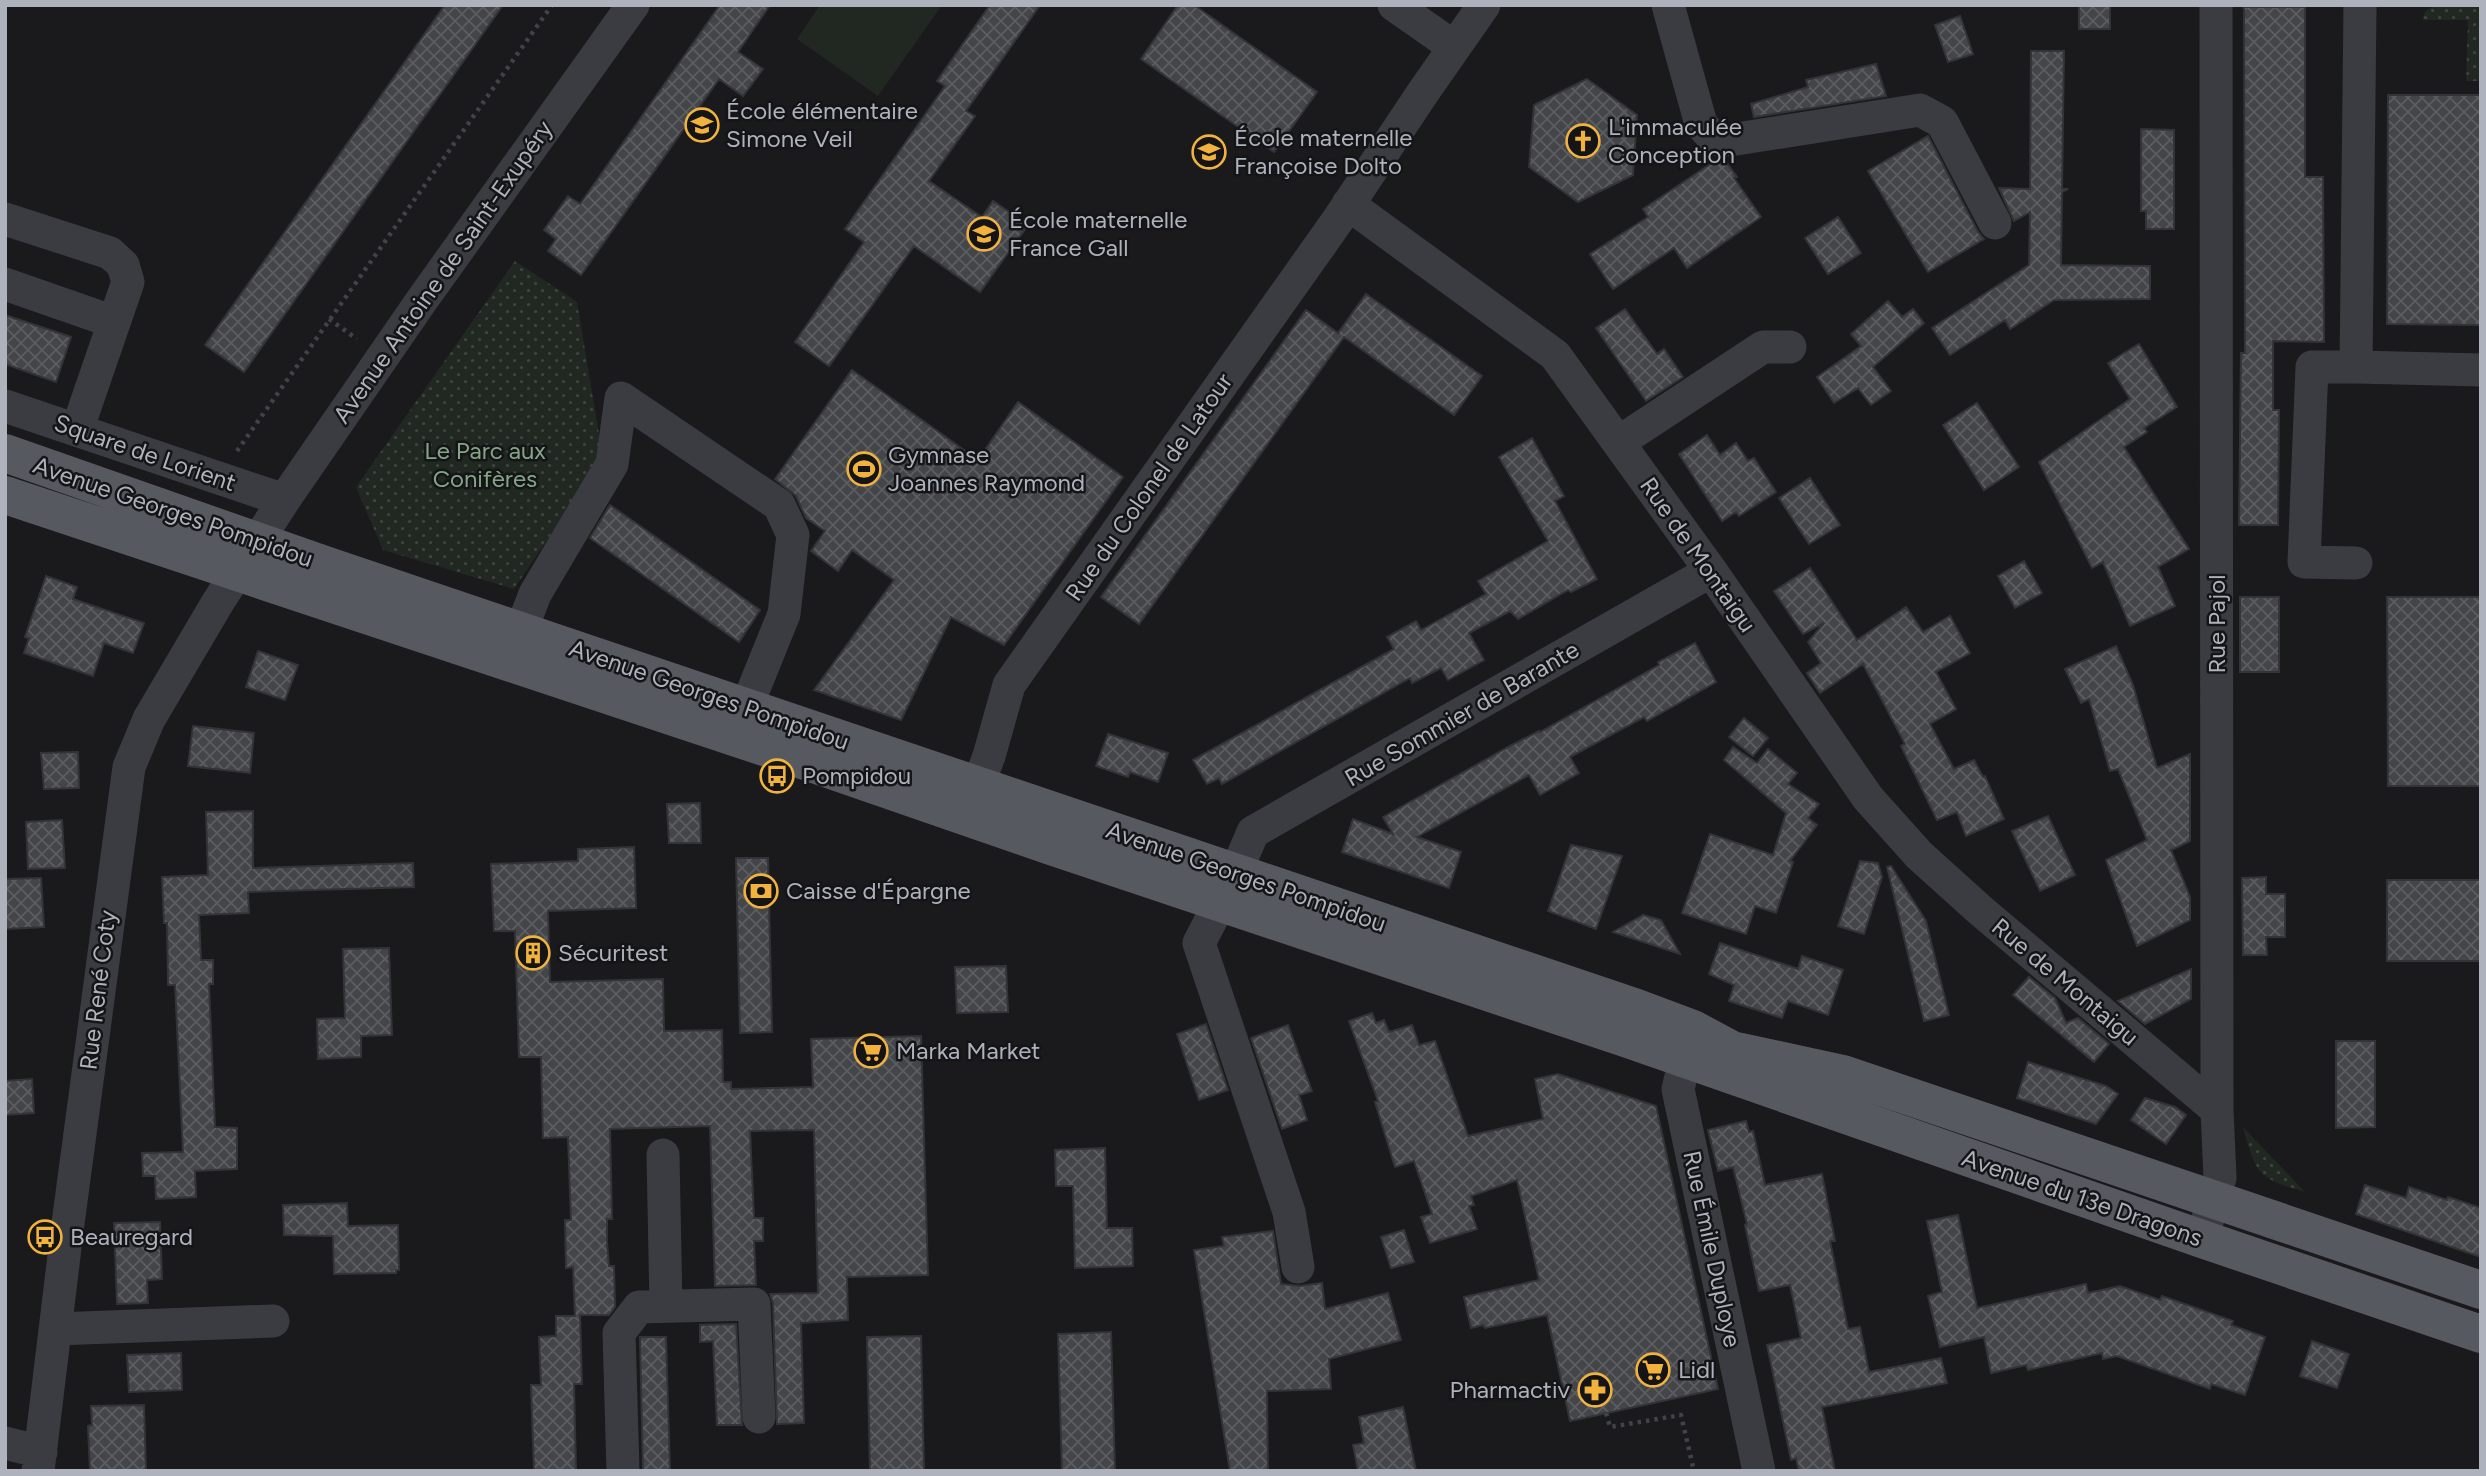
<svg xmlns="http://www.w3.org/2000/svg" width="2486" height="1476" viewBox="0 0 2486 1476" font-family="Figtree,sans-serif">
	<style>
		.green { fill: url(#green-dots) }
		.pitch { fill: #202821 }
		.building { fill: url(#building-cross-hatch); stroke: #343438; stroke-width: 2 }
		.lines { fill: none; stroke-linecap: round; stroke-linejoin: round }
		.path { stroke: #414349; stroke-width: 4.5; stroke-dasharray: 3.5 5; stroke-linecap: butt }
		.minor { stroke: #3b3c42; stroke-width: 33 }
		.major { stroke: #575960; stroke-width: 38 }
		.labels { text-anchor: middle; stroke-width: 5; stroke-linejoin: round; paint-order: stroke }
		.poi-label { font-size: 24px; fill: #adb2bc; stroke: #151518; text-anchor: start }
		.street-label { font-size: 24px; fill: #adb2bc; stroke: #151518 }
		.park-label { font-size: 24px; fill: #84a686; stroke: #151518 }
	</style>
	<defs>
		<pattern id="green-dots" width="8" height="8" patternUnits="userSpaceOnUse" patternTransform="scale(1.75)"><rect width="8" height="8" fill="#202821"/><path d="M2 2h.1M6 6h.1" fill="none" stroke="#3e453f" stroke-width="1.8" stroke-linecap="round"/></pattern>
		<pattern id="building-cross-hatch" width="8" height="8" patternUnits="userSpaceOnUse" patternTransform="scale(1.75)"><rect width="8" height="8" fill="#444549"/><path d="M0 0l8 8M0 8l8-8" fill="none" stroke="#5c5d61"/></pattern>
	</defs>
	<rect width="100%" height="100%" fill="#1a1a1d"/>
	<path class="green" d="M2444,5H2481V81H2466L2468,20H2423C2424,7 2432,7 2444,5Z
		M515,261L577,302L603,458L514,589L383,550L356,487Z
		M2243,1127L2305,1192C2257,1178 2256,1174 2243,1127Z"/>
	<path class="pitch" d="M820,5H942L878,96L797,39Z"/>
	<path class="building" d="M445,5H503L244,372L205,345Z
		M720,5H770L738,52L763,69L743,96L719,79L581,275L548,251L556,239L544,230L568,196L580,204Z
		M990,5H1040L966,111L975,116L929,181L982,217L993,201L1028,225L980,292L914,246L829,366L795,342L864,242L845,229L945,86L937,81Z
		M1178,5H1194L1317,92L1274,152L1141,59Z
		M2079,5H2110V29H2079Z
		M2244,7H2305V177H2323L2324,342L2273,341V410H2279L2278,525H2239L2241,353H2245Z
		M1960,16L1973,54L1948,62L1935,25Z
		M2031,51H2064L2062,189H2068L2062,192L2061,265L2150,266V299L2054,300L2010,329L2005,320L1950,355L1932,328L2029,265L2030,212L2014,221L1999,188L2030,189Z
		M1876,64L1886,96L1754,117L1751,104L1808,87L1806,80Z
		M1587,79L1637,115L1633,175L1578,202L1529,167L1534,105Z
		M2388,95H2481V325L2387,324Z
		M2141,129L2174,130V229H2146V211H2141Z
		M1928,136L1978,232L1984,239L1928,272L1868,171Z
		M1718,159H1724L1737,177L1734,178L1761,217L1687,268L1674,248L1613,289L1590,254L1648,217L1643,209Z
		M1838,217L1861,253L1828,274L1805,238Z
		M1366,294L1482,376L1454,415L1344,337L1139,624L1101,597L1306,310L1338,333Z
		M1888,301L1902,317L1913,309L1924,323L1873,367L1891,391L1871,405L1858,388L1834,403L1817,377L1861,346L1851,334Z
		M1625,309L1657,354L1664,349L1683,377L1646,401L1596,328Z
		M5,315L71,337L56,382L5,364Z
		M2139,344L2177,407L2144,428L2147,432L2124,447L2189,549L2158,567L2175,606L2130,626L2103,562L2092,568L2039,462L2130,399L2108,363Z
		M852,370L978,460L1018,402L1123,477L1004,645L951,617L901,720L814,690L894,580L852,550L838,571L811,551L825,531L806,518L796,496L775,479Z
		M1977,403L2019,467L1984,490L1943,425Z
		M1707,435L1720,455L1736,443L1748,461L1754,458L1776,492L1739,516L1736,512L1722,521L1679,454Z
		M1532,438L1564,496L1555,501L1597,579L1571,592L1568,590L1518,619L1510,611L1469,633L1484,660L1448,680L1441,668L1412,683L1410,678L1222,784L1219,778L1207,784L1193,760L1394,649L1387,637L1416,621L1421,630L1486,594L1478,581L1548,541L1499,457Z
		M1810,478L1840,525L1809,544L1779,498Z
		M610,505L760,610L739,642L590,538Z
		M2024,561L2042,593L2015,608L1998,576Z
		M1810,568L1857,640L1906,607L1923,632L1950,616L1970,653L1936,672L1956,709L1930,724L1954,769L1974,760L1983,777L1985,776L2004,819L1966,836L1957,812L1937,820L1901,746L1905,744L1863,664L1820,693L1807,673L1821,663L1808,642L1824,623L1803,634L1774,591Z
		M46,576L77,587L73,599L144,623L133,653L104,643L93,676L24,653L29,638L25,637Z
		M2240,597H2279V672H2240Z
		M2387,597H2481V786H2388Z
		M1695,643L1716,682L1647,721L1644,717L1570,757L1579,773L1540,795L1529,775L1417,837L1461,852L1449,888L1342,852L1353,819L1393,834L1383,817L1510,746L1539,731L1540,732L1659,665L1658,662Z
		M2116,646L2133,685L2157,768L2190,754V841L2171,850L2190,897V920L2137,946L2106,860L2147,840L2118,769L2110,771L2089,699L2081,703L2065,669Z
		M258,651L298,665L285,700L246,687Z
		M1744,718L1768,738L1753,756L1729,737Z
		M193,726L254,733L250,773L188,766Z
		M1108,734L1168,753L1158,782L1130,772L1128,777L1096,766Z
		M1733,747L1757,763L1768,749L1797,773L1788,784L1819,804L1808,818L1817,825L1790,861L1793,862L1776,913L1755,906L1746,934L1682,913L1710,834L1773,855L1786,813L1724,760Z
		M78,752L79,788L44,789L41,753Z
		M700,803L701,843H669L667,804Z
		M253,811V868L413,863L414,887L248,892L249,913L199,915L201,960H213V984H209L215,1127L237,1128V1169L195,1171L196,1197L156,1199L155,1176H143L142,1153L183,1152L175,985H168L167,923H164L162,877L208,875L206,812Z
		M2048,816L2075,875L2040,891L2012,831Z
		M62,820L65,868L28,869L26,822Z
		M1571,845L1622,856L1596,929L1548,911Z
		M634,847L636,908L548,911L550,982L663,979L664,1031L722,1030L723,1082H731V1089L813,1087L811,1039L921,1036L928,1275L847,1277L848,1320L801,1323L804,1423L777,1424L773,1303L770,1294L818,1293L814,1130L750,1131L754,1218H763V1241H754L756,1285L715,1286L710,1126L610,1129L612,1219H607V1242L609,1266H614L615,1307L609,1315H580L582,1384H574L576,1471H534L531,1385H541L539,1337L556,1336V1316H575L573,1267L566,1268L565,1220H571L568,1137L543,1138L541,1057H519L515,931H494L491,864L578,861V849Z
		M736,858H768L772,1032L740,1033Z
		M1860,861L1878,863L1882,877L1864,934L1838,926Z
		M1891,866L1926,921L1949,1015L1924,1021L1887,867Z
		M2266,877V894H2285V937H2266L2267,955H2243L2242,878Z
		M41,878L44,927L6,929L5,879Z
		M2387,880H2481V961H2387Z
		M1643,915L1661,920L1680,954L1613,932Z
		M1720,943L1798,969L1802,956L1843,970L1828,1015L1788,1001L1782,1018L1729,1001L1734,985L1709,974Z
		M389,948L392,1035L361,1036V1057L318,1059L317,1019L345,1018L343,949Z
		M1006,966L1008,1012L957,1013L955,967Z
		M2191,969V999L2145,1024L2118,1001Z
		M2029,977L2055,998L2066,1023L2078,1018L2109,1044L2094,1062L2013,995Z
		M1372,1013L1376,1023L1384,1020L1389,1032L1412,1025L1419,1045L1435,1041L1468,1136L1543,1119L1535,1079L1558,1074L1656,1106L1718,1389L1570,1421L1547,1315L1485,1328L1483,1325L1471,1328L1464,1297L1539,1280L1517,1180L1471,1196L1474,1205L1469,1206L1477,1229L1430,1243L1421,1217L1432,1214L1414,1161L1395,1167L1375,1102L1378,1101L1349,1021Z
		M1206,1024L1228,1090L1199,1100L1177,1034Z
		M1288,1025L1312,1091L1299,1095L1307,1120L1282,1129L1251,1038Z
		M2336,1041H2375V1127L2336,1128Z
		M2028,1062L2106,1086L2118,1094L2096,1124L2017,1098Z
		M32,1079L34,1113L5,1115V1081Z
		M2145,1098L2175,1107L2186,1115L2166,1144L2131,1120Z
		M1746,1121L1749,1132L1753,1131L1765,1185L1822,1174L1835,1241H1830L1848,1329L1860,1327L1869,1372L1941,1358L1947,1383L1822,1407L1835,1471H1799L1796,1458L1791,1460L1767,1345L1801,1338L1790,1285L1759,1291L1745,1225L1747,1224L1733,1167L1718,1171L1708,1130Z
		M1105,1148L1107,1228H1132L1133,1266L1075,1268L1073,1186H1056L1055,1150Z
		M2365,1185L2406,1198L2409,1187L2447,1200L2448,1197L2481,1208V1257L2356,1214Z
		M347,1203L348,1226L398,1225L399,1270H396V1273L334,1274L333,1236L284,1235L283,1205Z
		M1958,1215L1977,1308L2086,1284L2088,1293L2120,1286L2160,1300L2162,1296L2233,1321L2231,1325L2265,1337L2245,1395L2211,1384L2210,1389L2117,1356L2103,1359L2102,1353L2028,1370L2026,1365L1991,1373L1984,1337L1940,1347L1928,1296L1942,1292L1927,1221Z
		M160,1222L162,1279L147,1280L148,1303L117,1304L114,1223Z
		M1404,1230L1414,1262L1391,1268L1381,1237Z
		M1273,1231L1281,1284L1300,1286L1322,1283L1325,1309L1388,1293L1401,1340L1329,1359L1331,1389L1267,1391L1268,1471H1230L1194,1250L1224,1246L1222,1237Z
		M736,1324L742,1425H717L713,1341L700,1342V1325Z
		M1111,1332L1115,1471H1062L1058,1334Z
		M921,1336L924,1471H870L867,1337Z
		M640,1337H666L670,1471H643Z
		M2312,1341L2349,1354L2337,1388L2300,1376Z
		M181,1353L182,1390L129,1392L127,1355Z
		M144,1405L146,1471H90L88,1426L92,1425L91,1406Z
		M1403,1407L1416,1471H1358L1353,1445L1364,1443L1359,1417Z"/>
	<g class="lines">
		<path class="path" d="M329,319L357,339
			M237,451L552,5
			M1606,1413L1610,1427L1681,1415L1694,1471"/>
		<path class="minor" d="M1394,5L1454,47
			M1668,5L1701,124L1714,139L1730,140L1920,110L1942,122L1995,223
			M1348,204L1555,355L1711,571L1868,798L1919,855L1980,910L2217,1110
			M5,219L110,253L123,265L128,282L77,430
			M5,284L114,322
			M2356,367L2481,370
			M5,406L284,500
			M1619,442L1763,347H1790
			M2356,563L2304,562L2312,367H2356L2360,5
			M512,654L535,594L612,464L621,398L779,505L793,535L784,614L746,708
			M969,809L989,756L1009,685L1340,217L1424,91L1484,5
			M1691,1035L1678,1089L1759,1471
			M663,1155L666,1306
			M2202,1239L2220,1178L2217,1110L2216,5
			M1298,1267L1289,1212L1199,943L1235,874L1253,832L1711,571
			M55,1329L273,1321
			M5,1443L41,1452
			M38,1471L67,1231L129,767L149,719L218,602L284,500L422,300L633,5
			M623,1471L619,1333L639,1307L754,1304L759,1417"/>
		<path class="major" d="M5,453L322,564L1637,1008L1693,1029L1732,1050L1843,1074L2481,1290
			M5,495L776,751L1048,845L1628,1039L2202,1239L2481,1334"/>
	</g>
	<defs>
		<symbol id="school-ring" viewBox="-11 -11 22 22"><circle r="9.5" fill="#151518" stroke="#f1b33e" stroke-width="1.5"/><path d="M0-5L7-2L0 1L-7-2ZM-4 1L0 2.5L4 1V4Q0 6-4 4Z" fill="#f1b33e"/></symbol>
		<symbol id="church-ring" viewBox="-11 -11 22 22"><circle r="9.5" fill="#151518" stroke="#f1b33e" stroke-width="1.5"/><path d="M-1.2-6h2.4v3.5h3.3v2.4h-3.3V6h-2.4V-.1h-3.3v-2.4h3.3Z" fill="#f1b33e"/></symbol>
		<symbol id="stadium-ring" viewBox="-11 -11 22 22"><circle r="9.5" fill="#151518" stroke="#f1b33e" stroke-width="1.5"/><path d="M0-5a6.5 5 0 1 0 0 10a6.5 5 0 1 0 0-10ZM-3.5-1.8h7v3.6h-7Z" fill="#f1b33e"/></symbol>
		<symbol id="bus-ring" viewBox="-11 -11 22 22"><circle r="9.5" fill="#151518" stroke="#f1b33e" stroke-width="1.5"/><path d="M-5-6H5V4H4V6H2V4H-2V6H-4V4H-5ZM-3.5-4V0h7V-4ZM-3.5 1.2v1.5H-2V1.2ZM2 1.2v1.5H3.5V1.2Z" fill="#f1b33e"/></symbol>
		<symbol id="bank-ring" viewBox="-11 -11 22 22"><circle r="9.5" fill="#151518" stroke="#f1b33e" stroke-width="1.5"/><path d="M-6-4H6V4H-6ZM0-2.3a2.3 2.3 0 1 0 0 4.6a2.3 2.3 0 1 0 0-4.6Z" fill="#f1b33e"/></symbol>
		<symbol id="building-ring" viewBox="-11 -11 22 22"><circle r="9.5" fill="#151518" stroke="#f1b33e" stroke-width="1.5"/><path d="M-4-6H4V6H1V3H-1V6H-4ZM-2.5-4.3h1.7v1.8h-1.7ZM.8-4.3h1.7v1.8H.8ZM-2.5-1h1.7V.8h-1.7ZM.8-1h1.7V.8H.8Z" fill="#f1b33e"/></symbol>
		<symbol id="supermarket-ring" viewBox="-11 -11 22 22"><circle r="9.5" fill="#151518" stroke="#f1b33e" stroke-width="1.5"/><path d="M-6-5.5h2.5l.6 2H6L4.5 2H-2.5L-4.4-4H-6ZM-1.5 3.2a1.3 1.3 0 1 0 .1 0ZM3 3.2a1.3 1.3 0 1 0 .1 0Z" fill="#f1b33e"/></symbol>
		<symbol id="pharmacy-ring" viewBox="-11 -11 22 22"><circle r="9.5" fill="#151518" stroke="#f1b33e" stroke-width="1.5"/><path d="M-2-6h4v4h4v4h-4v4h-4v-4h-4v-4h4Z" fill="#f1b33e"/></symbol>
	</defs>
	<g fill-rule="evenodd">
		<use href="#school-ring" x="683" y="106" width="38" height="38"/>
		<use href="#church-ring" x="1564" y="122" width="38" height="38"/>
		<use href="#school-ring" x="1190" y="133" width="38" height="38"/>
		<use href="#school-ring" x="965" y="215" width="38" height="38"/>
		<use href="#stadium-ring" x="845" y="450" width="38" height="38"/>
		<use href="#bus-ring" x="758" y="757" width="38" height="38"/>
		<use href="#bank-ring" x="742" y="872" width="38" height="38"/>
		<use href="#building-ring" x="514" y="934" width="38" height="38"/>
		<use href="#supermarket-ring" x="852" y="1032" width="38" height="38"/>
		<use href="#bus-ring" x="26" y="1218" width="38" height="38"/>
		<use href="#supermarket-ring" x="1634" y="1351" width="38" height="38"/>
		<use href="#pharmacy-ring" x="1576" y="1371" width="38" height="38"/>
	</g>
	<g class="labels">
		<g class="poi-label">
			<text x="726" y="119">École élémentaire<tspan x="726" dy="28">Simone Veil</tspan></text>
			<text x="1608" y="135">L'immaculée<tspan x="1608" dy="28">Conception</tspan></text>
			<text x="1234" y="146">École maternelle<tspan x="1234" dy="28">Françoise Dolto</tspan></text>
			<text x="1009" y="228">École maternelle<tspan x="1009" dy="28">France Gall</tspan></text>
			<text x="888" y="463">Gymnase<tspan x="888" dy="28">Joannes Raymond</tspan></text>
			<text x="802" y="784">Pompidou</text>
			<text x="786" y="899">Caisse d'Épargne</text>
			<text x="558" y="961">Sécuritest</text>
			<text x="896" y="1059">Marka Market</text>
			<text x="70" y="1245">Beauregard</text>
			<text x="1678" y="1378">Lidl</text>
			<text x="1570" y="1398" text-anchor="end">Pharmactiv</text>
		</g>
		<g class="street-label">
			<text transform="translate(443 272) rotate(-55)" y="8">Avenue Antoine de Saint-Exupéry</text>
			<text transform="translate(145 453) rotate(19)" y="8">Square de Lorient</text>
			<text transform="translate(1149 487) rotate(-55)" y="8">Rue du Colonel de Latour</text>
			<text transform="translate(173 512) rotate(19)" y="8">Avenue Georges Pompidou</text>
			<text transform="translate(1698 555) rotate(55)" y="8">Rue de Montaigu</text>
			<text transform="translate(2217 624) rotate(-90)" y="8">Rue Pajol</text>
			<text transform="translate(709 695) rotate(19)" y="8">Avenue Georges Pompidou</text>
			<text transform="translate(1462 714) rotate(-30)" y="8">Rue Sommier de Barante</text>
			<text transform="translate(1246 877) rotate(19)" y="8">Avenue Georges Pompidou</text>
			<text transform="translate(2065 982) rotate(40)" y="8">Rue de Montaigu</text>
			<text transform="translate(98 990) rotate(-83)" y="8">Rue René Coty</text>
			<text transform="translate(2082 1198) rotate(19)" y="8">Avenue du 13e Dragons</text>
			<text transform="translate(1712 1249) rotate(78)" y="8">Rue Émile Duploye</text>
		</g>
		<g class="park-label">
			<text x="485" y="459">Le Parc aux<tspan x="485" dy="28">Conifères</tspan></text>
		</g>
	</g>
	<rect width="2486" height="1476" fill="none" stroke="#adb2bc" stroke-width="14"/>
</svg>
